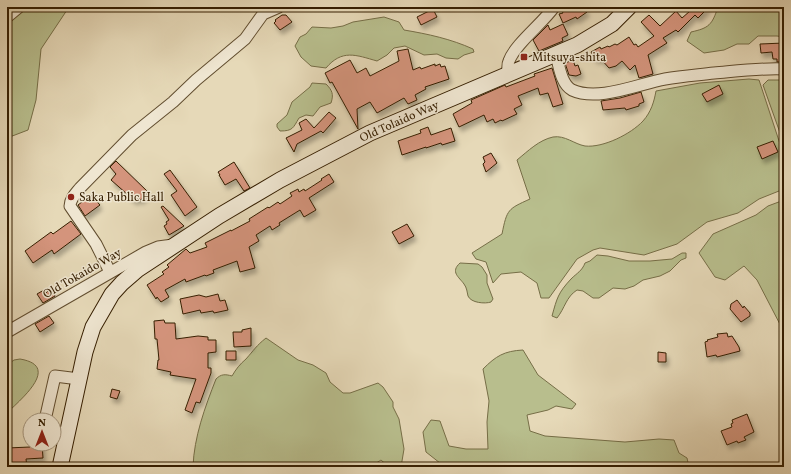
<svg xmlns="http://www.w3.org/2000/svg" width="791" height="474" viewBox="0 0 791 474" font-family="Vollkorn,serif">
	<style>
		.green { fill: #b8be8d; stroke: #766e47 }
		.building { fill: #d4947b; stroke: #351e01; filter: url(#shadow) }
		.lines { fill: none; stroke-linecap: round; stroke-linejoin: round }
		.street-casing { stroke: #614d2f; stroke-width: 13 }
		.secondary-casing { stroke: #351e01; stroke-width: 17 }
		.street { stroke: #efe6d1; stroke-width: 11 }
		.secondary { stroke: #efe6d1; stroke-width: 15 }
		.poi-dot { fill: #8f2418; stroke: #efe6d1; stroke-width: 1.5 }
		.labels { text-anchor: middle; stroke-width: 3; stroke-linejoin: round; paint-order: stroke }
		.poi-label { font-size: 12px; fill: #351e01; stroke: #efe6d1; text-anchor: start }
		.street-label { font-size: 12px; fill: #351e01; stroke: #efe6d1 }
	</style>
	<defs>
		<filter id="shadow"><feDropShadow dx="2.5" dy="4.5" stdDeviation="2" flood-color="#0004"/></filter>
	</defs>
	<rect width="100%" height="100%" fill="#e6d9b8"/>
	<filter id="stains"><feTurbulence type="fractalNoise" baseFrequency=".005" numOctaves="4"/><feColorMatrix values="0 0 0 0 .2 0 0 0 0 .09 0 0 0 0 .02 0 0 0 .5 -.17"/></filter>
	<radialGradient id="worn" r=".72"><stop offset=".6" stop-color="#630" stop-opacity="0"/><stop offset="1" stop-color="#630" stop-opacity=".3"/></radialGradient>
	<path class="green" d="M7,7H69L41,49L36,100L28,130L7,138Z
		M718,7H784V37L777,36H758L749,44H737L724,50L704,53L687,41L691,32C709,28 712,25 718,7Z
		M384,17L399,22L404,30C428,34 451,39 473,49L474,52L464,55L458,59L446,58L437,54L424,55L405,46L394,48L387,55L377,61C356,55 342,49 326,68L311,66L301,57L295,46L300,37L306,34L312,27L331,28L343,26L353,22Z
		M749,79L759,80L783,153L784,189L759,199L738,213L707,222L677,244L644,255L600,248L593,250L577,259L549,298H541L537,283L521,272L501,274L493,283L486,262L476,259L472,253L502,234C507,209 508,209 530,199L517,160C528,151 539,140 553,137C565,135 574,144 585,146C603,148 631,134 643,121C651,112 654,102 656,91L700,83Z
		M768,80H784V144L763,85Z
		M312,83L326,84C332,90 334,94 331,103L320,107L313,116L306,115L299,118C293,128 293,131 280,131L277,127V124L287,115L292,102L310,87Z
		M784,200V332L757,280L744,266L725,280L715,277L699,253L713,234L756,215L768,206Z
		M682,253H686V258L681,260L670,271L660,276L643,280L634,286L625,289L613,288L599,298H593L583,291L577,290C566,297 565,308 557,318L552,316C557,298 558,293 571,279C577,273 582,271 585,263L590,261L597,255L608,256L629,261H650L672,259Z
		M460,263L478,264L482,267L487,275V283L493,299L491,302C485,304 471,303 468,296C467,292 467,288 464,284C459,277 450,272 460,263Z
		M266,338L298,360L313,365L326,373L330,382L343,393H350L378,383L383,387L393,402V407L399,419L404,449L401,467H389L381,460L370,467H193C194,437 205,407 216,379C221,374 225,374 232,376C236,369 240,364 246,359C254,350 256,346 266,338Z
		M523,350L538,375L576,404L572,409L556,406L548,410L527,415L530,431L545,436L625,442L659,439L674,440L679,453L687,458L689,467H445L426,452L423,432L431,420L440,421L449,446L466,449H488L487,422L489,401L483,369C496,356 504,351 523,350Z
		M20,359C62,366 20,400 7,413V365L14,360Z"/>
	<path class="building" d="M571,7H584L587,12L577,19L576,17L563,23L559,14L563,13L562,11Z
		M686,7H709L698,18L695,15L678,32L676,30L663,38L667,43L648,55L653,74L639,78L635,65L630,70L622,61L616,66L609,68L600,58L596,60L591,52L600,47L601,49L608,46L609,47L615,44L617,45L629,37L634,45L636,44L638,47L654,36L641,22L649,15L660,26L676,11L682,18L690,11Z
		M433,9L437,17L421,25L417,17Z
		M282,15H286L292,22L280,30L274,23L276,21L275,20Z
		M563,24L568,35L562,38L563,41L539,51L533,40L548,25L550,30Z
		M784,43V62H777V59H773L772,52L761,53L760,44Z
		M408,49L413,70L420,67L421,69L435,64V66L440,64L441,67L445,66L449,79L425,87L426,89L415,95L417,100L408,104L404,98L377,113L370,102L357,109L358,129L332,82L330,83L325,73L350,60L357,73L366,68L370,76L399,61L397,51Z
		M573,60L575,66L578,65L581,74L576,76L569,75L565,63Z
		M552,68L563,104L553,107L548,93L540,95L538,88L518,96L522,105L514,109L517,114L502,121L501,120L495,123L493,119L487,122L484,115L459,127L453,114L472,103L471,100L505,85L506,87L535,76L534,74Z
		M719,85L723,94L707,102L702,94Z
		M641,92L644,102L639,104V106L626,110L625,108L603,110L601,101L620,98Z
		M329,112L336,118L323,133L321,131L297,144L294,152L286,138L302,130L299,123L306,119L314,128Z
		M428,127L431,135L451,128L455,141L442,145L441,143L426,148V147L402,155L398,141L421,133L420,130Z
		M773,141L778,152L762,159L757,147Z
		M491,153L497,163L486,172L483,164L485,162L483,157Z
		M116,161L148,192L141,200L138,198L135,201L111,180L116,174L110,167Z
		M234,162L250,188L244,191L236,179L225,185L219,175H220L218,172Z
		M170,170L197,207L185,216L171,195L177,191L164,174Z
		M329,174L334,182L309,198L316,210L304,217L300,210L279,223L280,225L272,230L270,226L256,235L259,241L249,247L255,268L240,272L237,261L213,270L214,273L206,276L205,275L186,282L185,279L165,290L169,297L161,302L157,297L156,299L147,285L164,274L162,272L169,267L167,265L186,249L190,253L207,247L205,243L231,230V231L250,221L249,219L268,207L269,208L278,202L280,204L292,196L290,193L298,189L299,192L304,189L305,191L322,180L321,179Z
		M91,195L100,205L85,216L78,205Z
		M163,206L184,226L169,235L164,226L167,224L166,222L169,220L161,207Z
		M71,221L81,234L54,254L52,250L33,263L25,251L51,232L53,234Z
		M407,224L414,236L399,244L392,232Z
		M50,289L55,296L43,303L37,294L44,290L46,293Z
		M218,294L220,301L225,300L228,310L214,313L213,311L201,313L200,310L183,314L180,299L199,295L206,297Z
		M737,300L743,308L744,306L750,313V316L741,322L730,309L731,304Z
		M49,316L54,323L40,332L35,324Z
		M164,320L165,323H175L176,339L198,336L208,337V340H216V352L208,353V368H211V373L200,403L196,402L192,413L185,410L196,379L170,375L171,372L157,369L158,360H159L157,339H155L154,321Z
		M251,328V346L234,347L233,332H242V330Z
		M727,333L728,337L732,336L739,347L740,351L717,357L716,355L707,357L705,342L708,341L707,340L718,337L717,334Z
		M226,351H236V360H226Z
		M658,352L666,353V362H658Z
		M112,389L120,391L117,399L110,397Z
		M747,414L754,432L744,437L746,440L738,443L737,441L727,445L721,431L732,427L731,424L733,423L732,420Z
		M30,444H42L43,458L26,459L27,467H7V448L30,447Z"/>
	<g class="lines">
		<defs>
			<path id="street" d="M7,17L19,7
				M556,55C559,65 561,84 572,90C598,102 638,84 665,79C681,76 697,75 714,73C737,71 760,68 784,69
				M508,73C508,69 507,65 509,61C515,44 543,23 554,7
				M110,272L96,244L70,206C70,199 76,193 80,188L132,135L173,102L196,80L245,39L263,14L279,7
				M7,332L146,252L158,247L173,245
				M45,420L55,376L79,379"/>
			<path id="secondary" d="M60,467L85,352L93,327L112,294L122,283L137,270L219,216L280,180L370,133L577,45L612,24L629,7"/>
		</defs>
		<use href="#street" class="street-casing"/>
		<use href="#secondary" class="secondary-casing"/>
		<use href="#street" class="street"/>
		<use href="#secondary" class="secondary"/>
	</g>
	<g class="poi-dot">
		<rect x="520" y="53" width="8" height="8" rx="2"/>
		<circle cx="71" cy="197" r="4"/>
	</g>
	<g class="labels">
		<g class="poi-label">
			<text x="532" y="61">Mitsuya-shita</text>
			<text x="79" y="201">Saka Public Hall</text>
		</g>
		<g class="street-label">
			<text transform="translate(399 121) rotate(-24)" y="4">Old Tolaido Way</text>
			<text transform="translate(82 273) rotate(-30)" y="4">Old Tokaido Way</text>
		</g>
	</g>
	<rect width="791" height="474" fill="none" stroke="#e6d9b8" stroke-width="24"/>
	<rect x="8" y="8" width="775" height="458" fill="none" stroke="#351e01" stroke-width="2"/>
	<rect x="12" y="12" width="767" height="450" fill="none" stroke="#351e01"/>
	<g transform="translate(42 432)"><circle r="19" fill="#efe6d1" stroke="#a5967e"/>
	<path d="M0-3L7 15L0 10L-7 15Z" fill="#8f2418"/>
	<text y="-6" font-size="11" font-weight="bold" text-anchor="middle" fill="#351e01">N</text>
	</g>
	<rect width="100%" height="100%" filter="url(#stains)"/>
	<rect width="100%" height="100%" fill="url(#worn)"/>
</svg>
